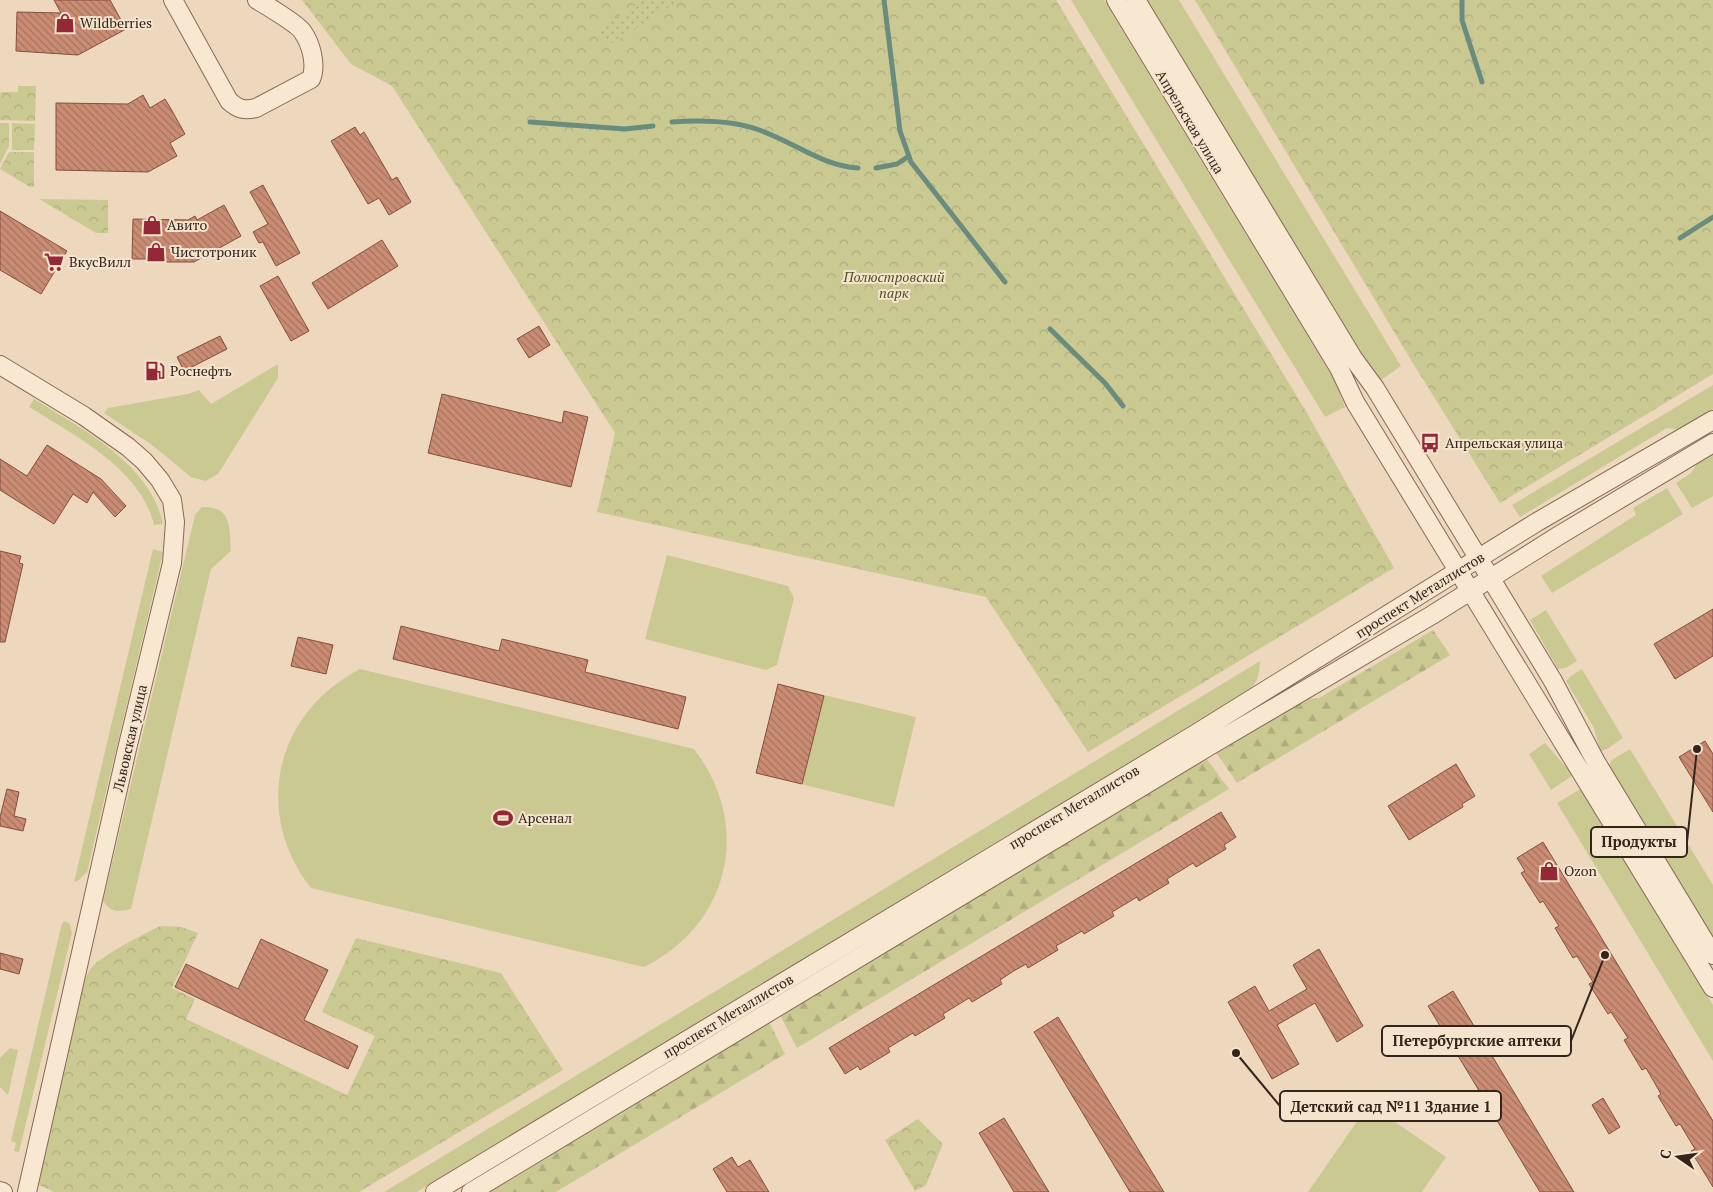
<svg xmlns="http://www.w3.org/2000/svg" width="1713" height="1192" viewBox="0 0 1713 1192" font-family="'PT Serif',serif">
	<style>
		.grass { fill: #cbc992 }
		.forest { fill: url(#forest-firs) }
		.park { fill: url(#park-crowns) }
		.garden { fill: url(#garden-dots) }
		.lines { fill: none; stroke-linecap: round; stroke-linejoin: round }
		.stream { stroke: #698c7e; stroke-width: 5 }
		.building { fill: url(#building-back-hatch); stroke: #844f3d }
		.minor-casing { stroke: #856957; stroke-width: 20 }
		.minor { stroke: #f8e7d1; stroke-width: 18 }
		.labels { text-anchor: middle; stroke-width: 4; stroke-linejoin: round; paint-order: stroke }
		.poi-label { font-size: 14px; fill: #34241c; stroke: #f5e4cd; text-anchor: start }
		.street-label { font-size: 14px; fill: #34241c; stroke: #f5e4cd }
		.park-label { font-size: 14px; font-style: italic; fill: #4b5122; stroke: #f5e4cd }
		.leader { fill: none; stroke: #34241c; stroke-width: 2 }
		.callout-dot { fill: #34241c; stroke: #f5e4cd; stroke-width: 2 }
		.callout { fill: #f5e4cd; stroke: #34241c; stroke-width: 2 }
		.callout-label { font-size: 15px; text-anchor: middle; font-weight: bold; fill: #34241c }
	</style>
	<defs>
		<pattern id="forest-firs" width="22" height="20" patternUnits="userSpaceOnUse" patternTransform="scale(1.25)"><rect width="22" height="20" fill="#cbc992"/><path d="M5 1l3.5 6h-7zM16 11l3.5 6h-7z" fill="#afac7d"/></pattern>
		<pattern id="park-crowns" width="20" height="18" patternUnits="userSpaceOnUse" patternTransform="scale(1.25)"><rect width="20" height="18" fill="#cbc992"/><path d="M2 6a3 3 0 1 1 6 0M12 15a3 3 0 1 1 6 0" fill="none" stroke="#afac7d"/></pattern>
		<pattern id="garden-dots" width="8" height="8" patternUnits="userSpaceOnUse" patternTransform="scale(1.25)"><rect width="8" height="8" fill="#cbc992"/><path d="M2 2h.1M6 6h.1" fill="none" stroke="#afac7d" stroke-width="1.8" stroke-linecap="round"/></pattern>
		<pattern id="building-back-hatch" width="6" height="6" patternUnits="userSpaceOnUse" patternTransform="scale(1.25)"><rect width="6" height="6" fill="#cb8c74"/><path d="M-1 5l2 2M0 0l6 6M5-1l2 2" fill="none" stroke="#a6725e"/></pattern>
	</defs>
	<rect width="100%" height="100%" fill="#edd8be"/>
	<path class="grass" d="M1071,0H1104L1335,381L1345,407L1325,417Z
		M1146,0H1179L1401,366L1381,380L1359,351Z
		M278,364V378L218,474L206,481L191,477L152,445L104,413L108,408L188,394L199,390L211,404Z
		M1713,385V409L1679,430L1667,428L1520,517L1512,505Z
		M34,399C82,429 150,463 163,524L154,525C141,469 74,435 29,407Z
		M1713,451V496L1692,508L1676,483L1691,473L1700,459Z
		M1667,488L1683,514L1552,593L1541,576L1636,515L1633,508Z
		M202,507C233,506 229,528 231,551L211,569L131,909C117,912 112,913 103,901L195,515Z
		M153,549L163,552L161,561L87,872L79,880L74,882Z
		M667,555L788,586L794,598L777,665L766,670L645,639Z
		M1546,610L1577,661L1566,668L1558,669L1530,620Z
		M1260,661C1259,672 1259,682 1250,689L417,1192H384Z
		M360,669L694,749C753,825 730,925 644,967L311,888C252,812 275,713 360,669Z
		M1582,669L1623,738L1607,749L1600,751L1594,728L1566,681L1571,676Z
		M778,684L916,717L894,807L756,773Z
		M1545,743L1573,775L1551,790L1529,754Z
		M1630,749L1713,885V939L1608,766L1612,760Z
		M1582,788L1713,1005V1061L1557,803Z
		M65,921L70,924L72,933L19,1152L14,1151L16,1143L11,1141L62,923Z
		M10,1048L18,1050L8,1095L0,1087V1058Z
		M1369,1104L1446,1157L1422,1192H1308Z"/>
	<path class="forest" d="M1433,630L1450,655L1237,783L1216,752L1304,699L1319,698Z
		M1206,758L1229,789L797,1048L780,1015Z
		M769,1022L785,1054L556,1192H489Z"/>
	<path class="park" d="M302,0H1056L1307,413L1394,568L1088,752L986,597L597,512L615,433L392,86L351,64Z
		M1195,0H1713V374L1500,503L1411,360Z
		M18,86H36L35,121L0,120V94L1,92H18Z
		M0,123H9V146L0,164Z
		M12,123L35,124L34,150H12Z
		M9,152H34V187H30L0,169Z
		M39,199L108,200V233H96Z
		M160,926L181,927L198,933L172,988L195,999L186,1019L347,1095L375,1036L322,1012L356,938L501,973L563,1070L359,1192H54L35,1183L83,984C86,977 89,969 95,964C112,950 140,936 160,926Z
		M918,1119L943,1144L926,1185L915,1191L885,1140Z"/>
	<path class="garden" d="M644,0H680L609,45L598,29Z"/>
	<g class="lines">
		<path class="stream" d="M884,0L900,131L911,162L1005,282
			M1462,0V20L1482,82
			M530,122L625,129L653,126
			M672,122C701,120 734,120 762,131C795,143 823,166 858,168
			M876,168L897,164L909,156
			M1680,238L1713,217
			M1050,329L1105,383L1123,406"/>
	</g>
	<path class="building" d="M54,0H110L126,29L78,55L16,51L17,12L61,13Z
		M143,95L150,108L165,99L171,109L185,134L170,143L177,156L148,172L56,170V103L128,104Z
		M355,127L360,135L364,132L392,180L397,177L411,202L389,215L379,198L368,204L331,141Z
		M263,185L300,253L276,266L263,242L259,243L253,232L268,224L250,192Z
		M224,205L241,236L194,262H156V259H132L133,219L188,220L195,216L197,220Z
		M0,211L67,251L41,294L0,270Z
		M382,240L398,266L328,309L312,283Z
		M278,276L309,331L291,341L260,286Z
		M539,326L550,345L529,358L517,339Z
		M220,336L227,349L184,371L177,357Z
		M442,394L562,423L564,411L588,417L571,487L428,453Z
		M47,445L101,479L126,506L115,517L93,492L87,503L73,494L54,524L0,490V459L27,476Z
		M0,551L21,556L19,563L23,564L5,642H0Z
		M1713,609V656L1675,679L1654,644Z
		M401,626L499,651L502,639L588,660L585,672L686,697L678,729L393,659Z
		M298,637L333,645L326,674L291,666Z
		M778,684L824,696L802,784L756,773Z
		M1705,741L1713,754V812L1679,757Z
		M1456,764L1475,796L1462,804L1463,807L1409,840L1388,806Z
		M7,789L19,792L14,816L26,819L23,831L0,826V817Z
		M1221,812L1236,837L1224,845L1226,849L1196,867L1193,863L1167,879L1169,883L1139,901L1137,897L1112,912L1114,916L1084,934L1082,931L1056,946L1058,950L1028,968L1026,964L1012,972L1000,980L1002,984L972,1002L969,998L943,1014L945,1018L915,1036L913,1033L888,1048L890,1052L860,1070L858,1066L845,1074L829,1048Z
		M1543,842L1713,1121V1187L1691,1151L1695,1149L1680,1124L1676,1126L1658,1096L1661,1094L1646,1068L1642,1070L1624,1040L1628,1038L1611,1012L1608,1014L1589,984L1593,982L1577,956L1573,958L1555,928L1559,926L1543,901L1540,903L1521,873L1525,871L1517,858Z
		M261,939L328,970L304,1020L358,1046L348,1069L175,987L186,964L238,989Z
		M1319,949L1363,1026L1337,1042L1315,1003L1277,1025L1299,1064L1272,1079L1228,1002L1255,986L1269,1011L1307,989L1293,965Z
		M0,953L23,959L19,974L0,969Z
		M1453,991L1574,1192H1540L1519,1157L1428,1006Z
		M1058,1017L1164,1192H1130L1034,1032Z
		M1603,1098L1620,1127L1609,1134L1592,1105Z
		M1004,1118L1049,1192H1014L979,1133Z
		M732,1157L738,1167L750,1160L769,1192H727L713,1169Z"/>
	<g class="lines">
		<defs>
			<path id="minor" d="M173,0L229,101C238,109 244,111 256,108L311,79C317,65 311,43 302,31C297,24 266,5 257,0
				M1116,0L1339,368L1355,402L1713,988
				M1136,0L1353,358L1375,388L1553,681L1596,762L1713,955
				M0,365L84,416L128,447L144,461L160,480L172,500L175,522L172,563L127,749L27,1192
				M0,1191L3,1192
				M435,1192L1197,733L1537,522L1713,420
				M471,1192L1206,748L1432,615L1558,536L1713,443"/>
		</defs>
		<use href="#minor" class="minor-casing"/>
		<use href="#minor" class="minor"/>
	</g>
	<defs>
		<symbol id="shop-bare" viewBox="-9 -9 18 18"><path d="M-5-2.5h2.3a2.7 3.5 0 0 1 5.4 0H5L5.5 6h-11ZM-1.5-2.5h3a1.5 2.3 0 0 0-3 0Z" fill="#932837" stroke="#f5e4cd" stroke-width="2.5" paint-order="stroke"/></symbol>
		<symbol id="supermarket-bare" viewBox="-9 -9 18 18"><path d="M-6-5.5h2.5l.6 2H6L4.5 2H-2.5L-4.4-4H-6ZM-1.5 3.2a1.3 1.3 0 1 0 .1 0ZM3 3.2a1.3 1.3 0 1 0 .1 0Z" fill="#932837" stroke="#f5e4cd" stroke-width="2.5" paint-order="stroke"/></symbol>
		<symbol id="fuel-bare" viewBox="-9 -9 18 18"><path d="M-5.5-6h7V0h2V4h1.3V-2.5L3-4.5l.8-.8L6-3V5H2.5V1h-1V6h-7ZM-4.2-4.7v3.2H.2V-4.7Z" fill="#932837" stroke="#f5e4cd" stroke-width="2.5" paint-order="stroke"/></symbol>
		<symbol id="bus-bare" viewBox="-9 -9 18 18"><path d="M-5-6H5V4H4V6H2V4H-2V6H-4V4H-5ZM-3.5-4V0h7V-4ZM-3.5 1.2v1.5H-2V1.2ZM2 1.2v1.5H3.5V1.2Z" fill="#932837" stroke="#f5e4cd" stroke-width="2.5" paint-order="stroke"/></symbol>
		<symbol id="stadium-bare" viewBox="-9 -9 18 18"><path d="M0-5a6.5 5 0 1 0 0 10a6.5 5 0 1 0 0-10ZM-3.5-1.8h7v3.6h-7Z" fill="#932837" stroke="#f5e4cd" stroke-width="2.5" paint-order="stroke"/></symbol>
	</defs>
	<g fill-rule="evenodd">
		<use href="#shop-bare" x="51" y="9" width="28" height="28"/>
		<use href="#shop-bare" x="138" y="211" width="28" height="28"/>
		<use href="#shop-bare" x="142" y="238" width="28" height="28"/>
		<use href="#supermarket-bare" x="40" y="248" width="28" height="28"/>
		<use href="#fuel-bare" x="141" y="357" width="28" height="28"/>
		<use href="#bus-bare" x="1416" y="429" width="28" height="28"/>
		<use href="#stadium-bare" x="489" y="804" width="28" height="28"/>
		<use href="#shop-bare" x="1535" y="857" width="28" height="28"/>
	</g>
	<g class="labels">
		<g class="poi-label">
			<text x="80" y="28">Wildberries</text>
			<text x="167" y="230">Авито</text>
			<text x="171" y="257">Чистотроник</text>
			<text x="69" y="267">ВкусВилл</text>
			<text x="170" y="376">Роснефть</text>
			<text x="1445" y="448">Апрельская улица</text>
			<text x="518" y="823">Арсенал</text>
			<text x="1564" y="876">Ozon</text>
		</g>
		<g class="street-label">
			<text transform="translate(1190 122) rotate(59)" y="5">Апрельская улица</text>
			<text transform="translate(1420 595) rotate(-32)" y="5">проспект Металлистов</text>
			<text transform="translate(130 738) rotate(-77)" y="5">Львовская улица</text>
			<text transform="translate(1074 807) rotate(-31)" y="5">проспект Металлистов</text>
			<text transform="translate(728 1016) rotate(-31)" y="5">проспект Металлистов</text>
		</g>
		<g class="park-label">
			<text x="894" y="282">Полюстровский<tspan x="894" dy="16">парк</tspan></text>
		</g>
	</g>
	<path class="leader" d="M1697 749L1687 842M1605 955L1571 1041M1236 1053L1280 1106"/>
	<g class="callout-dot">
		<circle cx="1697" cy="749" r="5"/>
		<circle cx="1605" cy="955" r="5"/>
		<circle cx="1236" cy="1053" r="5"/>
	</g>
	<g class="callout">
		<rect x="1591" y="827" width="96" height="30" rx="5"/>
		<rect x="1382" y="1026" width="189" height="30" rx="5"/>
		<rect x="1280" y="1091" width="221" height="30" rx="5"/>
	</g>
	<g class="callout-label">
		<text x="1639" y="847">Продукты</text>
		<text x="1477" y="1046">Петербургские аптеки</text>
		<text x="1391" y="1112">Детский сад №11 Здание 1</text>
	</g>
	<g transform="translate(1678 1157) rotate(283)" stroke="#f5e4cd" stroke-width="4" paint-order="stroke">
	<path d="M0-4L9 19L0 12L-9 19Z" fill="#34241c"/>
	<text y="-8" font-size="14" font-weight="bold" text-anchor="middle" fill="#34241c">С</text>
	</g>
</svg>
